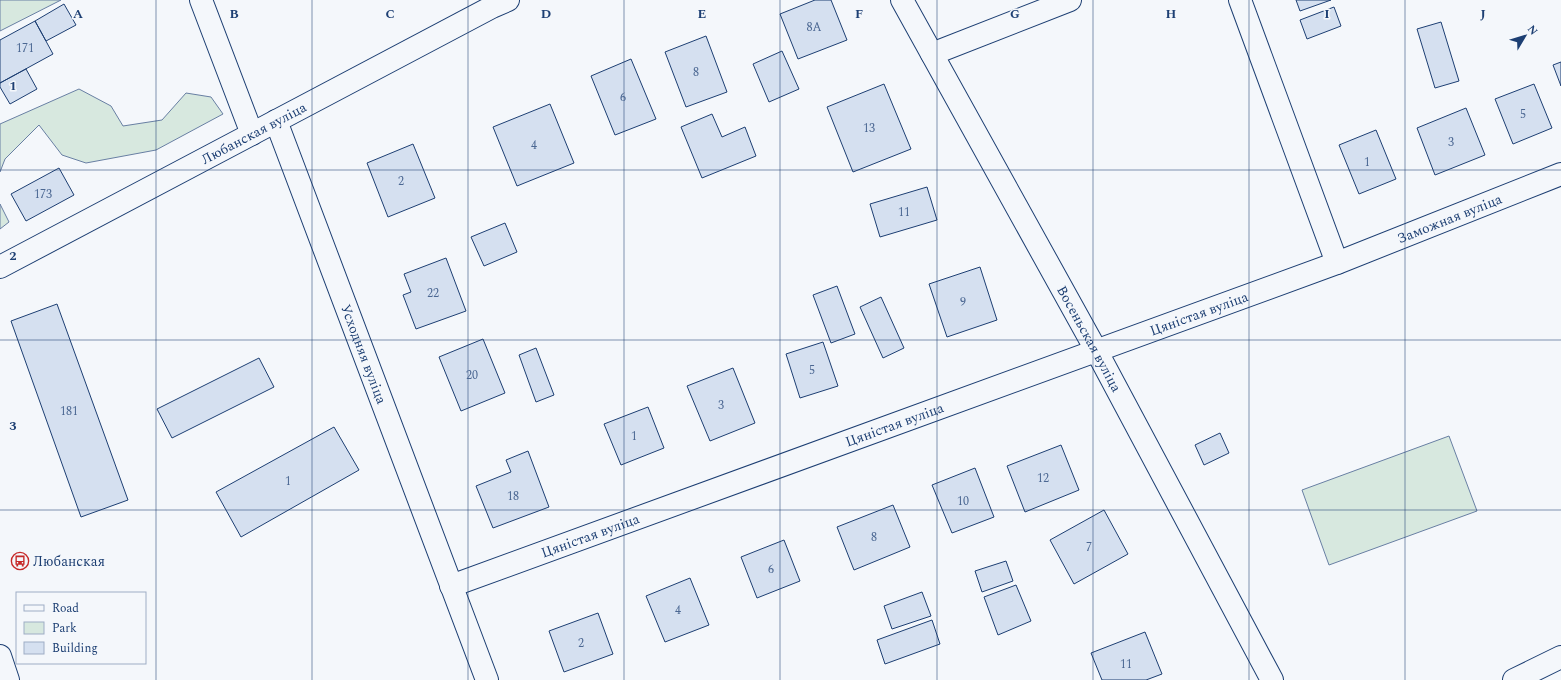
<svg xmlns="http://www.w3.org/2000/svg" width="1561" height="680" viewBox="0 0 1561 680" font-family="Spectral,serif">
	<style>
		.green { fill: #d7e8df; stroke: #687fa3 }
		.building { fill: #d5e0f0; stroke: #1d3f73 }
		.lines { fill: none; stroke-linecap: round; stroke-linejoin: round }
		.minor-casing { stroke: #1d3f73; stroke-width: 24 }
		.major-casing { stroke: #1d3f73; stroke-width: 24 }
		.minor { stroke: #f4f7fb; stroke-width: 22 }
		.major { stroke: #f4f7fb; stroke-width: 22 }
		.grid { fill: none; stroke: #1d3f73; stroke-width: 1; stroke-opacity: 0.55 }
		.labels { text-anchor: middle; stroke-width: 3; stroke-linejoin: round; paint-order: stroke }
		.number-label { font-size: 12px; fill: #4b6792 }
		.street-label { font-size: 14px; fill: #1d3f73; stroke: #f4f7fb }
		.poi-label { font-size: 14px; fill: #1d3f73; stroke: #f4f7fb; text-anchor: start }
		.grid-label { font-size: 13px; text-anchor: middle; font-weight: bold; fill: #1d3f73; stroke: #f4f7fb; stroke-width: 3; stroke-linejoin: round; paint-order: stroke }
	</style>
	<rect width="100%" height="100%" fill="#f4f7fb"/>
	<path class="green" d="M0,0H61L0,31Z
		M79,89L111,106L123,126L162,120L186,93L211,97L223,114L156,150L86,163L62,155L39,125L5,159L0,172V124Z
		M0,204L9,222L0,229Z
		M1449,436L1477,511L1329,565L1302,490Z"/>
	<path class="building" d="M815,0H831L847,40L798,59L780,14Z
		M1296,0H1331L1300,11Z
		M64,4L76,25L46,41L35,21Z
		M1334,7L1341,26L1307,39L1300,20Z
		M35,21L53,54L0,83V40Z
		M1441,22L1459,81L1435,88L1417,29Z
		M706,36L727,92L686,107L665,52Z
		M782,51L799,89L769,102L753,64Z
		M631,59L656,119L615,135L591,76Z
		M1561,62V86L1553,65Z
		M26,69L37,89L10,104L0,87V83Z
		M884,84L911,149L853,172L827,107Z
		M1534,84L1552,128L1513,144L1495,99Z
		M550,104L574,163L517,186L493,127Z
		M1466,108L1485,155L1435,175L1417,128Z
		M712,114L722,137L745,127L756,156L702,178L681,127Z
		M1376,130L1396,179L1359,194L1339,145Z
		M413,144L435,198L388,217L367,163Z
		M59,168L74,195L26,221L11,194Z
		M927,187L937,220L880,237L870,204Z
		M505,223L517,252L484,266L471,237Z
		M446,258L466,311L416,329L403,295L411,292L404,274Z
		M980,267L997,320L947,337L929,284Z
		M837,286L855,334L831,343L813,295Z
		M881,297L904,348L883,358L860,307Z
		M57,304L128,500L81,517L11,321Z
		M483,339L505,393L461,411L439,357Z
		M823,342L838,386L800,398L786,354Z
		M536,348L554,395L536,402L519,355Z
		M259,358L274,387L172,438L157,409Z
		M733,368L755,423L710,441L687,386Z
		M648,407L664,448L621,465L604,424Z
		M334,427L359,470L241,537L216,492Z
		M1220,433L1229,453L1204,465L1195,445Z
		M1061,445L1079,490L1025,512L1007,466Z
		M528,451L549,507L493,528L476,486L511,472L506,460Z
		M975,468L994,517L952,533L932,485Z
		M893,505L910,547L854,570L837,527Z
		M1104,510L1128,554L1074,584L1050,540Z
		M784,540L800,581L757,598L741,557Z
		M1006,561L1013,581L982,592L975,571Z
		M690,578L709,625L665,642L646,596Z
		M1016,585L1031,621L998,635L984,597Z
		M922,592L931,616L892,629L884,606Z
		M598,613L613,654L564,672L549,631Z
		M932,620L940,644L885,664L877,640Z
		M1145,632L1162,674L1146,680H1102L1091,653Z"/>
	<g class="lines">
		<defs>
			<g id="minor">
				<path d="M201,0L252,134"/>
				<path id="s1" d="M902,0L1096,350L1272,680"/>
				<path d="M1240,0L1337,263"/>
				<path d="M932,54L1070,0"/>
				<path id="s2" d="M276,121L487,680"/>
				<path id="s3" d="M0,267L492,7L508,0"/>
				<path id="s4" d="M451,586L1337,263L1561,174"/>
				<path d="M1514,680L1561,657"/>
			</g>
			<path id="major" d="M0,656L8,680"/>
		</defs>
		<use href="#minor" class="minor-casing"/>
		<use href="#major" class="major-casing"/>
		<use href="#minor" class="minor"/>
		<use href="#major" class="major"/>
	</g>
	<path class="grid" d="M156,0V680M312,0V680M468,0V680M624,0V680M780,0V680M937,0V680M1093,0V680M1249,0V680M1405,0V680M0,170H1561M0,340H1561M0,510H1561"/>
	<defs>
		<symbol id="bus-ring" viewBox="-11 -11 22 22"><circle r="9.5" fill="#f4f7fb" stroke="#c62828" stroke-width="1.5"/><path d="M-5-6H5V4H4V6H2V4H-2V6H-4V4H-5ZM-3.5-4V0h7V-4ZM-3.5 1.2v1.5H-2V1.2ZM2 1.2v1.5H3.5V1.2Z" fill="#c62828"/></symbol>
	</defs>
	<g fill-rule="evenodd">
		<use href="#bus-ring" x="10" y="551" width="20" height="20"/>
	</g>
	<g class="labels">
		<g class="number-label">
			<text x="814" y="31">8А</text>
			<text x="25" y="52">171</text>
			<text x="696" y="76">8</text>
			<text x="623" y="101">6</text>
			<text x="1523" y="118">5</text>
			<text x="869" y="132">13</text>
			<text x="1451" y="146">3</text>
			<text x="534" y="149">4</text>
			<text x="1367" y="166">1</text>
			<text x="401" y="185">2</text>
			<text x="43" y="198">173</text>
			<text x="904" y="216">11</text>
			<text x="433" y="297">22</text>
			<text x="963" y="306">9</text>
			<text x="812" y="374">5</text>
			<text x="472" y="379">20</text>
			<text x="721" y="409">3</text>
			<text x="69" y="415">181</text>
			<text x="634" y="440">1</text>
			<text x="1043" y="482">12</text>
			<text x="288" y="485">1</text>
			<text x="513" y="500">18</text>
			<text x="963" y="505">10</text>
			<text x="874" y="541">8</text>
			<text x="1089" y="551">7</text>
			<text x="771" y="573">6</text>
			<text x="678" y="614">4</text>
			<text x="581" y="647">2</text>
			<text x="1126" y="668">11</text>
		</g>
		<g class="street-label">
			<text dy="5" stroke="none"><textPath href="#s3" startOffset="287">Любанская вуліца</textPath></text>
			<text dy="5" stroke="none"><textPath href="#s4" startOffset="1064">Заможная вуліца</textPath></text>
			<text dy="5" stroke="none"><textPath href="#s4" startOffset="796">Цяністая вуліца</textPath></text>
			<text dy="5" stroke="none"><textPath href="#s1" startOffset="387">Восеньская вуліца</textPath></text>
			<text dy="5" stroke="none"><textPath href="#s2" startOffset="249">Усходняя вуліца</textPath></text>
			<text dy="5" stroke="none"><textPath href="#s4" startOffset="472">Цяністая вуліца</textPath></text>
			<text dy="5" stroke="none"><textPath href="#s4" startOffset="148">Цяністая вуліца</textPath></text>
		</g>
		<g class="poi-label">
			<text x="33" y="566">Любанская</text>
		</g>
	</g>
	<g class="grid-label">
		<text x="78" y="18">A</text>
		<text x="234" y="18">B</text>
		<text x="390" y="18">C</text>
		<text x="546" y="18">D</text>
		<text x="702" y="18">E</text>
		<text x="859" y="18">F</text>
		<text x="1015" y="18">G</text>
		<text x="1171" y="18">H</text>
		<text x="1327" y="18">I</text>
		<text x="1483" y="18">J</text>
		<text x="13" y="90">1</text>
		<text x="13" y="260">2</text>
		<text x="13" y="430">3</text>
	</g>
	<rect x="16" y="592" width="130" height="72" fill="#f4f7fb" stroke="#9eadc5"/>
	<rect x="24" y="605" width="20" height="6" fill="#f4f7fb" stroke="#9eadc5"/>
	<text x="52" y="612" font-size="12" fill="#1d3f73">Road</text>
	<rect x="24" y="622" width="20" height="12" fill="#d7e8df" stroke="#9eadc5"/>
	<text x="52" y="632" font-size="12" fill="#1d3f73">Park</text>
	<rect x="24" y="642" width="20" height="12" fill="#d5e0f0" stroke="#9eadc5"/>
	<text x="52" y="652" font-size="12" fill="#1d3f73">Building</text>
	<g transform="translate(1525 36) rotate(52)" stroke="#f4f7fb" stroke-width="3" paint-order="stroke">
	<path d="M0-3L7 15L0 10L-7 15Z" fill="#1d3f73"/>
	<text y="-6" font-size="11" font-weight="bold" text-anchor="middle" fill="#1d3f73">N</text>
	</g>
</svg>
